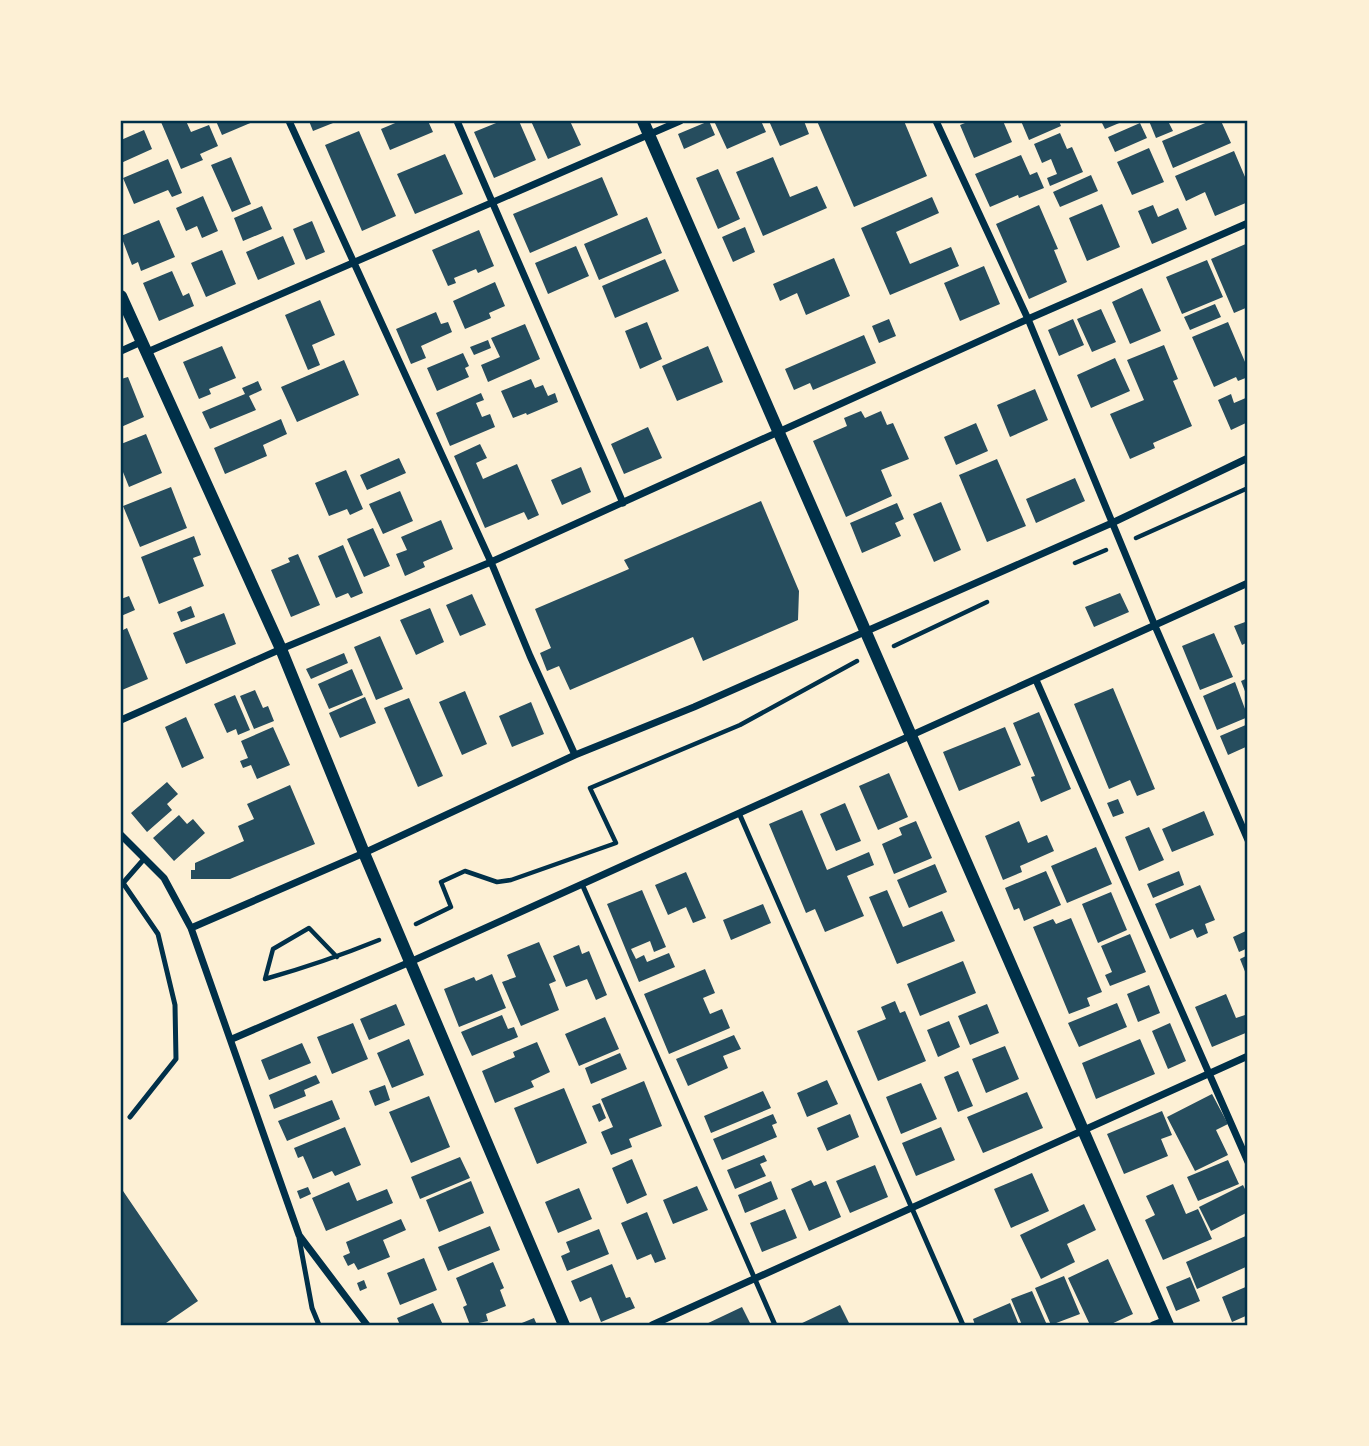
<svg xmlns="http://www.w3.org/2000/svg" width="1369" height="1446" viewBox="0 0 1369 1446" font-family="Helvetica,sans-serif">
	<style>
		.building { fill: #264d5e }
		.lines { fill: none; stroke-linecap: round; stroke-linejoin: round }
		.path { stroke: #003049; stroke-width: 4.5 }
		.service { stroke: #003049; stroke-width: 5 }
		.minor { stroke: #003049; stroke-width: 7 }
		.tertiary { stroke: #003049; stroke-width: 12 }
		.neatline { fill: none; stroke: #003049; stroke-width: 2.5 }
	</style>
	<rect width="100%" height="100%" fill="#fdf0d5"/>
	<path class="building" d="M165,121H186L191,132L209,125L218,146L200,154L203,160L181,169L161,122Z
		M216,121H255L222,135Z
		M309,121H338L313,131Z
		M400,121H428L433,132L390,150L381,129Z
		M501,121H519L536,160L494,178L474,132Z
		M531,121H570L581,145L548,159Z
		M709,121L715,135L684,149L678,134Z
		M714,121H761L766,132L727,149Z
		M769,121H804L809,134L780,146Z
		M817,121H904L927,176L854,207Z
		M970,121H1003L1012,142L974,158L960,125Z
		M1021,121H1059L1061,126L1029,140Z
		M1101,121H1124L1105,129Z
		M1149,121H1168L1173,131L1156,138Z
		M1210,121H1221L1231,143L1173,168L1162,141Z
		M1140,123L1147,138L1115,152L1108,137Z
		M144,130L152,149L121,163V140Z
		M359,131L396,216L362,231L325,145Z
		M1060,133L1067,149L1072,147L1083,172L1050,186L1047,178L1057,174L1051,159L1042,163L1034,144Z
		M1149,148L1164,182L1132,195L1117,162Z
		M1234,151L1248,184V202L1215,216L1205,192L1186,201L1175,176Z
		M445,154L463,194L415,214L397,174Z
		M1021,155L1030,175L1037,172L1044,188L1019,198L1018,195L990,207L975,174Z
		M231,157L251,204L232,212L211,165Z
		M773,157L790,197L817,186L827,208L763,236L736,172Z
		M168,159L182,193L172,197L168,190L134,204L123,178Z
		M718,169L740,219L718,229L696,178Z
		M1091,175L1098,191L1060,207L1053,192Z
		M602,177L618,215L530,253L513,214Z
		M203,196L218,231L202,238L197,226L186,231L176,208Z
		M932,197L939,213L896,232L910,264L951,247L959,266L890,295L861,228Z
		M1102,204L1120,247L1087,261L1069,218Z
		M1039,205L1058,249L1054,250L1067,282L1029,299L996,224Z
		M1153,205L1158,217L1178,208L1187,229L1152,244L1138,211Z
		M262,206L272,229L243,241L234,218Z
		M647,217L662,253L599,280L584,244Z
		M159,220L175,257L141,271L138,262L132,265L121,236Z
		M312,221L325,252L306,260L293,229Z
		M745,227L755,252L733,262L722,237Z
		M479,230L494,266L478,273L476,269L454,278L456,283L448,286L432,250Z
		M283,236L295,264L258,280L246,252Z
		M1248,243V307L1234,313L1211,259Z
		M576,246L589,276L548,294L535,263Z
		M222,250L236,284L206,297L191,263Z
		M834,258L850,296L806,315L797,293L780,301L773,284Z
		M665,259L679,291L615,318L602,286Z
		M1207,260L1223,297L1182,314L1166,277Z
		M984,266L1000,304L960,321L944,283Z
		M172,271L183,296L189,293L194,306L159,321L143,283Z
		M495,282L505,306L489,313L491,318L465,329L453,301Z
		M1142,288L1161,331L1130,344L1112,302Z
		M320,300L335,335L312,345L320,365L308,370L285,315Z
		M1215,304L1221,317L1190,330L1184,317Z
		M1101,309L1116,342L1092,352L1077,319Z
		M436,312L441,324L448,322L452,332L421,346L426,358L411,364L396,329Z
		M889,319L896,336L879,343L872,326Z
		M1073,319L1084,345L1059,356L1048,330Z
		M647,322L662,359L640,369L625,331Z
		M1228,322L1248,369V377L1238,381L1236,377L1214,387L1192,337Z
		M525,324L540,359L488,382L481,365L500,357L491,338Z
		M864,335L876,363L813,390L810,383L794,390L785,369Z
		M488,340L491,348L474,355L470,347Z
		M1164,345L1178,379L1173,381L1192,426L1153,443L1155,448L1130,459L1110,414L1144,400L1127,360Z
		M222,346L236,378L209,389L211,394L199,399L183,362Z
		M708,346L723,382L677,401L662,366Z
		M463,353L469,366L465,368L469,377L437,391L427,368Z
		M1115,358L1130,391L1091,408L1077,375Z
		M344,360L359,395L297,422L281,387Z
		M128,377L144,417L121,427V379Z
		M531,379L535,388L543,385L548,396L555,393L558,402L527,415L526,413L513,418L501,391Z
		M258,381L262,390L249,396L256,410L210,429L202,412L245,394L242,388Z
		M1035,389L1048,420L1010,437L997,405Z
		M481,393L484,400L476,403L482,417L490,414L495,427L450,446L436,413Z
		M1231,394L1234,403L1248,397V422L1231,430L1218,400Z
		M861,411L865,418L881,411L887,425L893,423L909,459L881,470L892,496L846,517L813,441L847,426L844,418Z
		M281,419L287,434L263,445L267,456L225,474L214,448Z
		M976,423L988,451L956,465L944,437Z
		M648,427L662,458L624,474L611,444Z
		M146,434L162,473L129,487L121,467V444Z
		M480,444L487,458L476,463L483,479L517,464L539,515L528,520L524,512L485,528L454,456Z
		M399,458L406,473L367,490L360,475Z
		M997,459L1026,526L987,542L959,475Z
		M581,467L591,492L562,505L551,480Z
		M346,470L363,509L350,515L347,509L329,516L315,483Z
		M1075,478L1085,501L1036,523L1026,499Z
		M171,487L187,528L140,547L123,506Z
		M400,491L413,521L383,534L369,504Z
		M761,501L799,591L798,620L703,661L693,637L570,690L559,666L547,671L540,653L551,648L535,609L629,569L624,560Z
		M941,502L961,550L934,562L913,514Z
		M897,503L904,519L895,523L901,536L862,553L850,523Z
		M441,520L453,549L423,562L425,567L405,576L396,554L407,550L401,537Z
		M373,528L390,566L364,577L347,539Z
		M194,536L201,555L193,558L204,586L159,604L141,557Z
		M343,545L363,593L351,598L348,593L336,598L318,556Z
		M298,554L320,605L291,617L271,570L290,562L288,558Z
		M1120,593L1129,612L1094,627L1085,607Z
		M472,594L486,625L460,636L446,605Z
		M129,596L135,610L121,616V599Z
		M191,606L195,617L181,622L177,612Z
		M430,608L444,642L416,655L400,620Z
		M224,613L236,644L186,664L173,633Z
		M1248,621V642L1242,645L1234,626Z
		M127,628L148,679L122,690L121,631Z
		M1214,633L1233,677L1200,690L1182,646Z
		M380,636L403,689L376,700L354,647Z
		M344,653L348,663L311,679L306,669Z
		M352,669L363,695L329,709L318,684Z
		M1248,678V699L1241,681Z
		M1235,682L1248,717L1217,730L1203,696Z
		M1113,688L1155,789L1137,796L1130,780L1109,789L1074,704Z
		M255,690L263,708L268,706L274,721L254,729L240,696Z
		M465,691L487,744L462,755L439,702Z
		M235,695L250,730L238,735L236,729L227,733L214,704Z
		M365,697L376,723L340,738L329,713Z
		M409,698L443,776L418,787L384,708Z
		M531,702L544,734L512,747L499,716Z
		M1039,712L1071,789L1041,802L1031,777L1035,776L1013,723Z
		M186,717L204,758L182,768L165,727Z
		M1248,724V746L1228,755L1220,736Z
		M273,727L290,765L257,779L251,765L243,768L240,761L248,758L241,741Z
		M1005,727L1021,765L959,791L943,752Z
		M889,773L908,817L878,830L859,786Z
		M167,782L178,794L167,804L172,810L147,832L131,813Z
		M290,785L315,844L230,879H191V870H195V863L244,841L238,826L254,819L247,804Z
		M1118,799L1124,813L1113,817L1107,803Z
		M845,803L861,841L836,851L820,814Z
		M802,810L827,870L869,852L874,865L847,876L864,916L825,932L815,909L806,913L769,824Z
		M1204,811L1214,835L1172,852L1162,829Z
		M179,815L187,824L193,819L205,833L174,861L153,838Z
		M916,821L932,858L894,874L882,844L902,835L899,828Z
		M1019,821L1028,843L1047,835L1054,851L1020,866L1022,872L1003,880L985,836Z
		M1149,827L1164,860L1139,871L1125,837Z
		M1096,847L1112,884L1067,903L1051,866Z
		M935,864L947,892L909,908L897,880Z
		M1046,871L1061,905L1024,921L1019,908L1014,910L1005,888Z
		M1179,871L1184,885L1153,898L1147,884Z
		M686,872L706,918L693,923L686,907L668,915L655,885Z
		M1200,885L1215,920L1205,924L1208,933L1197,938L1193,929L1170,939L1155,904Z
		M642,890L666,947L654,952L650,941L631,949L636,959L644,955L647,962L669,953L675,967L639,982L607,904Z
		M887,890L903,927L942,911L955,941L897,964L869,897Z
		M1111,892L1127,930L1098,943L1082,904Z
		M763,904L771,923L731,940L723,920Z
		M1071,918L1102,992L1087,998L1090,1006L1069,1014L1033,927L1053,919L1056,924Z
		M1248,930V948L1239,952L1233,937Z
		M1130,934L1146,972L1110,986L1105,975L1112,972L1101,946Z
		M539,942L556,981L549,984L559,1010L521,1026L502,982L516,977L507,955Z
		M579,945L582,954L589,951L607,995L596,1000L587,979L566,987L553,956Z
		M1248,955V979L1240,959Z
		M963,961L976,993L920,1016L907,984Z
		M705,969L715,993L703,998L710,1014L722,1009L730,1028L669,1054L644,994Z
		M492,974L506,1008L459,1027L444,989L474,977L476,981Z
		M1149,985L1160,1013L1138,1022L1127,994Z
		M1226,994L1236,1018L1248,1014V1032L1212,1047L1195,1007Z
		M895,1001L900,1013L905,1011L926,1061L878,1081L857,1031L886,1019L881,1007Z
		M1117,1003L1127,1027L1079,1047L1068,1023Z
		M396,1004L405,1025L369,1040L360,1019Z
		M987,1004L999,1033L970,1045L958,1016Z
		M502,1015L508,1029L514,1027L518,1037L472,1056L461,1032Z
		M605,1017L619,1049L579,1066L565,1034Z
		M949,1021L960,1047L938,1057L927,1030Z
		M353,1023L368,1059L332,1074L317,1037Z
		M1170,1023L1186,1061L1168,1069L1152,1031Z
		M734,1035L741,1049L723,1056L728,1068L688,1086L676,1059Z
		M409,1039L424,1075L392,1088L377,1053Z
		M1140,1039L1155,1074L1096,1099L1082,1063Z
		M537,1042L550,1072L531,1081L534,1087L495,1103L482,1071L515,1057L513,1052Z
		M302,1043L311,1063L269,1080L261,1060Z
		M1005,1046L1019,1079L986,1093L972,1059Z
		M620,1053L627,1069L591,1084L585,1068Z
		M958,1071L973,1106L958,1112L944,1077Z
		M316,1075L320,1083L304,1090L306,1096L274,1109L269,1095Z
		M827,1080L838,1104L807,1117L797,1093Z
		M644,1081L662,1126L629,1139L632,1147L611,1155L601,1132L613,1127L601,1099Z
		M921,1083L937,1119L901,1134L886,1097Z
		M385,1085L390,1100L375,1106L369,1091Z
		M564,1088L587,1143L537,1164L514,1108Z
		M763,1091L771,1108L711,1133L704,1116Z
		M1027,1092L1043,1128L983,1153L967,1117Z
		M1212,1094L1228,1124L1216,1130L1228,1155L1195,1171L1167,1117Z
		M429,1096L450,1147L411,1163L389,1112Z
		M332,1100L340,1119L287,1141L278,1121Z
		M600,1103L606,1118L599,1122L592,1106Z
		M1162,1111L1172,1135L1161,1139L1168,1156L1124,1174L1107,1134Z
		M773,1114L777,1123L772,1125L777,1137L722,1160L713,1139Z
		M850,1114L859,1137L827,1151L817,1128Z
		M345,1127L361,1165L335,1176L332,1171L313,1179L303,1156L298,1158L294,1148Z
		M941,1127L955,1160L916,1176L902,1143Z
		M764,1155L767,1161L760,1164L766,1176L735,1189L727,1170Z
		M460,1157L470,1178L420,1199L411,1177Z
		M632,1159L647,1195L627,1204L612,1168Z
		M1228,1160L1239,1184L1198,1201L1187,1177Z
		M875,1165L888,1197L850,1213L836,1181Z
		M1032,1173L1049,1211L1011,1228L994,1189Z
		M811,1180L814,1186L826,1181L841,1217L809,1231L791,1189Z
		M471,1181L484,1213L439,1232L426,1200Z
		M771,1181L778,1199L745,1213L738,1195Z
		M349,1182L357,1201L387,1189L393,1203L326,1231L312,1198Z
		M1173,1184L1186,1214L1198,1209L1212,1239L1163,1260L1145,1220L1155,1215L1146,1196Z
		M1243,1185L1248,1195V1212L1211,1231L1199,1207Z
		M697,1186L708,1210L673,1224L663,1200Z
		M308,1187L311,1194L300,1199L297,1191Z
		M121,1188L198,1301L166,1323L168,1325H121Z
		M579,1188L592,1219L558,1233L545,1202Z
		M1084,1204L1096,1230L1067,1244L1075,1262L1041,1279L1020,1235Z
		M785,1209L797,1238L762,1252L750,1223Z
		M647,1212L666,1259L655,1263L651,1254L637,1260L621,1223Z
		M401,1219L406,1230L383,1240L390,1257L358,1270L354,1263L348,1266L343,1256L350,1253L346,1242Z
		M490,1226L500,1250L448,1271L438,1247Z
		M599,1229L609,1254L567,1271L561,1256L570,1252L566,1242Z
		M1248,1235V1266L1197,1289L1186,1262Z
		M424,1258L437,1290L400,1305L387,1273Z
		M1108,1259L1133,1314L1109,1325H1090L1068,1278Z
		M493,1262L504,1288L500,1290L506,1306L486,1314L488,1321L470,1325L463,1307L467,1305L456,1278Z
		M612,1264L626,1298L630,1297L635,1308L601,1322L591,1297L580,1302L571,1281Z
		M1064,1276L1080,1314L1051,1325L1035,1288Z
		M1190,1277L1200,1301L1176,1311L1166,1287Z
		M364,1280L367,1288L360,1291L357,1283Z
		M1248,1286V1315L1232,1322L1222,1297Z
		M1032,1291L1047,1325H1022L1011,1299Z
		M433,1303L443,1325H400L397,1318Z
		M1010,1303L1019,1325H975L973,1319Z
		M840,1305L850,1325H798Z
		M742,1307L751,1325H704Z
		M534,1318L537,1325H517Z"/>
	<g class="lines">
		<path class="path" d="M1136,538L1248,488
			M1075,563L1106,550
			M894,646L987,602
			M416,924L451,907L441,882L465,871L497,882L511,880L616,843L590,788L740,725L857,661
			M337,957L309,928L273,949L265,979C304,968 342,955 379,940"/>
		<path class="service" d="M739,813L963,1325
			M582,884L775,1325
			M130,1117L176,1059L175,1005L158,934L123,883L144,859
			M299,1238L312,1308L319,1325"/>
		<path class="minor" d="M289,121L491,562L530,656L575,755
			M457,121L623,503
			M936,121L1028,319L1155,626L1248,840
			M121,351L141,342
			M145,353L680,121
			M1036,680L1248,1162
			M121,720L281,649L491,562L1028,319L1248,223
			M121,835L164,878L191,928L299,1235L367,1325
			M191,928L364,853L575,755L694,707L1112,523L1248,458
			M232,1039L410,962L1248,583
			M652,1325L1248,1056
			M1153,1325L1166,1320"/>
		<path class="tertiary" d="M643,121L1168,1325
			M121,296L281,649L364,853L564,1325"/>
	</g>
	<rect width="1369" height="1446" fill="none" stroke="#fdf0d5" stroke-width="245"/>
	<rect x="122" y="122" width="1124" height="1202" class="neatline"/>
</svg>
